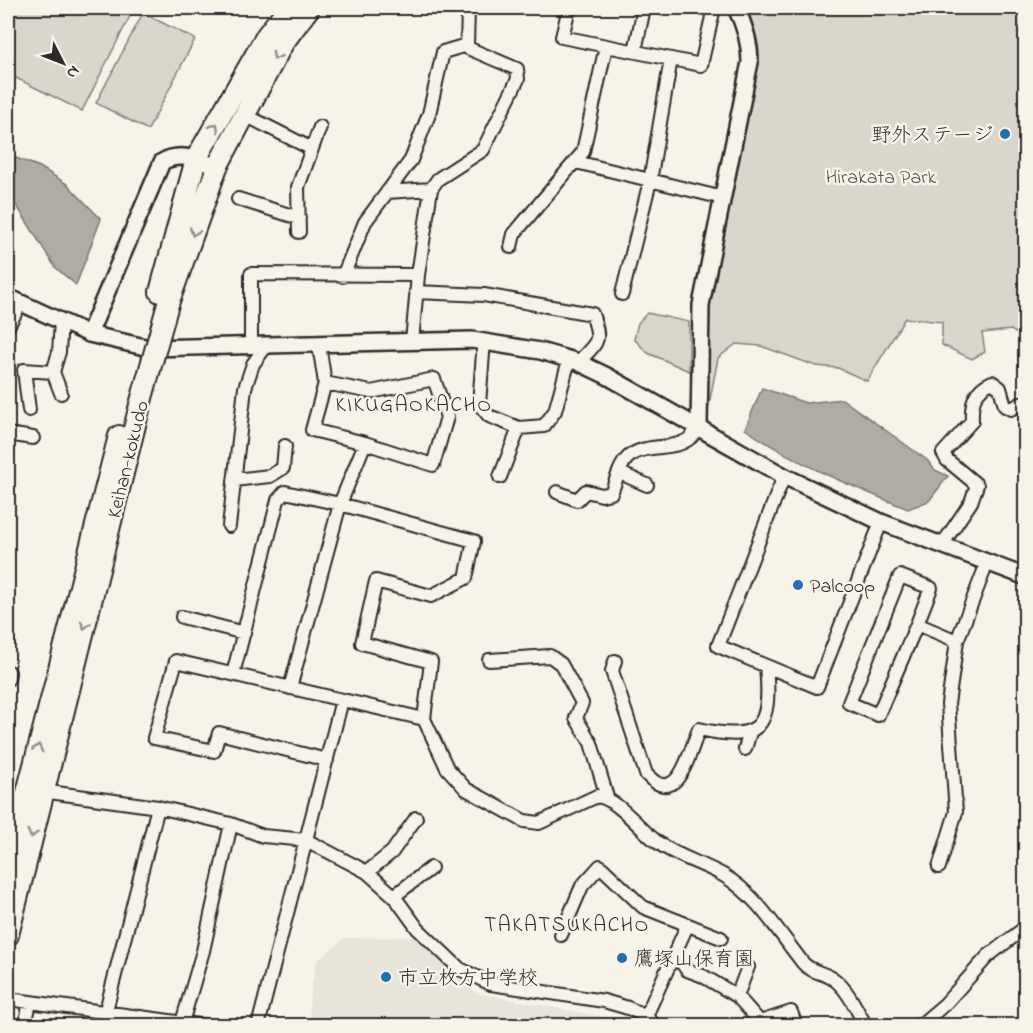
<svg xmlns="http://www.w3.org/2000/svg" width="1033" height="1033" viewBox="0 0 1033 1033" font-family="'Indie Flower','Klee One',sans-serif">
	<style>
		.built { fill: #e8e4da }
		.green { fill: #dad6cc; stroke: #82807c; stroke-width: 1.5 }
		.water { fill: #afaca4; stroke: #7a7874; stroke-width: 1.5 }
		.lines { fill: none; stroke-linecap: round; stroke-linejoin: round }
		.minor-casing { stroke: #2b2b2b; stroke-width: 16 }
		.tertiary-casing { stroke: #2b2b2b; stroke-width: 20 }
		.trunk-casing { stroke: #2b2b2b; stroke-width: 24 }
		.minor { stroke: #f7f3e8; stroke-width: 12 }
		.tertiary { stroke: #f7f3e8; stroke-width: 15 }
		.trunk { stroke: #f7f3e8; stroke-width: 20 }
		.trunk-bridge-casing { stroke: #2b2b2b; stroke-width: 24; stroke-linecap: butt }
		.trunk-bridge { stroke: #f7f3e8; stroke-width: 20 }
		.oneway { stroke: #918f8a }
		.poi-dot { fill: #1f6fb2; stroke: #f7f3e8; stroke-width: 2 }
		.labels { text-anchor: middle; stroke-width: 5; stroke-linejoin: round; paint-order: stroke }
		.poi-label { font-size: 20px; fill: #2b2b2b; stroke: #f7f3e8; text-anchor: start }
		.park-label { font-size: 20px; fill: #575653; stroke: #f7f3e8 }
		.street-label { font-size: 20px; fill: #2b2b2b; stroke: #f7f3e8 }
		.neighbourhood-label { font-size: 21px; letter-spacing: 1.5px; fill: #2b2b2b; stroke: #f7f3e8 }
	</style>
	<rect width="100%" height="100%" fill="#f7f3e8"/>
	<filter id="ink" filterUnits="userSpaceOnUse"><feTurbulence type="fractalNoise" baseFrequency=".0167" numOctaves="2"/><feDisplacementMap in="SourceGraphic" scale="12" xChannelSelector="R" yChannelSelector="G"/><feConvolveMatrix kernelMatrix="1 2 1 2 8 2 1 2 1" color-interpolation-filters="sRGB"/></filter>
	<g filter="url(#ink)">
		<path class="built" d="M415,937L476,993L625,1021L629,1025L311,1026L309,1002L316,962L345,938Z"/>
		<path class="green" d="M8,8H134L82,111L8,74Z
			M745,8H1025V339L1011,330L982,333L985,352L972,359L942,345V322L905,318L867,381L838,368L816,366L761,346L736,344L718,358L707,415V307L757,56L756,39Z
			M143,13L195,39L148,130L96,103Z
			M647,313L689,322V371L648,353L634,339L638,323Z"/>
		<path class="water" d="M8,155L40,167L67,184L101,219L76,285L55,267L17,206L8,198Z
			M762,388L806,403L842,399L927,460L935,470L948,476L929,501L908,509C851,486 796,464 745,429Z"/>
		<g class="lines">
			<defs>
				<path id="minor" d="M569,8L562,37L701,65L714,8
					M467,47L468,8
					M635,51L644,8
					M245,115L312,149
					M576,162L723,198
					M387,192L431,189
					M238,199L299,218
					M299,232L298,187L320,127
					M511,247L514,234L583,152L606,46
					M343,276L365,222L411,160L429,114L443,52L463,46L517,69L518,79L483,150L438,179L431,189L418,275L412,342
					M416,292L484,295L592,314C602,342 598,342 578,362
					M622,294L650,181L671,59
					M61,321L59,352L53,372L61,393
					M8,326L21,303
					M484,341L479,404L489,416L519,428L500,477
					M319,345L325,383L312,430L365,443L433,465L447,417L434,379L371,392L325,383
					M251,346V274L418,275
					M29,410L24,370L53,372
					M519,428L544,426L555,411L569,360
					M8,434L33,438
					M620,473L647,485
					M784,476L718,646L817,687L881,522
					M234,480L270,476L283,468L285,446
					M557,492L577,500L586,491L602,495L611,493C616,482 620,462 631,455C654,440 683,456 699,427
					M229,526L245,388L253,364L266,346
					M942,545L971,502L977,485L947,460L943,453L972,421C971,403 974,390 992,382L1000,388L1005,406L1011,409L1026,401
					M182,617L244,633
					M917,624L878,715L849,703L900,576L931,588L917,624L957,641
					M489,660L550,656L561,664L582,703L576,718L591,743L607,797
					M615,661L612,671L646,774C678,809 689,753 699,729C761,743 772,727 766,667
					M233,674L278,500L285,492L340,504L474,541L466,578L431,596L376,581L362,643L431,662L424,719L447,768L466,789L524,821L539,823L597,796C615,797 641,830 657,842C679,858 700,862 723,875C757,895 779,933 803,963C810,972 826,973 835,980C849,991 857,1011 866,1026
					M8,679L9,672
					M290,688L340,504L365,443
					M745,749L750,732
					M327,760L219,733L214,751L154,738L176,661L424,719
					M42,791L158,807L231,824L263,836L306,840L367,872L394,896L418,929L460,969L491,984L604,1001L628,1008L646,1016L655,1026
					M939,867L956,812L948,704L957,641L987,563
					M367,872L392,852L416,818
					M394,896L431,868
					M561,935L582,886L600,866L643,907L721,938
					M675,953L687,970L703,976L737,996L760,1022L791,1012L796,1026
					M737,996L748,967
					M8,999L206,1026
					M646,1016L687,926
					M25,1026L30,1002
					M102,1026L158,807
					M181,1026L203,951L231,824
					M258,1026L342,700
					M919,1026L945,1004L988,956L1026,927"/>
				<path id="tertiary" d="M8,297L89,334L149,348L472,340L540,351L578,362L607,376L784,476L881,522L1026,577
					M89,334L162,162C180,151 199,160 217,167
					M699,427L701,305L750,62C750,42 745,26 736,8"/>
				<path id="trunk" d="M160,292L196,159L267,35L288,8
					M168,304L217,167L283,43L309,8
					M8,866L119,436
					M8,935L140,405"/>
			</defs>
			<use href="#minor" class="minor-casing"/>
			<use href="#tertiary" class="tertiary-casing"/>
			<use href="#trunk" class="trunk-casing"/>
			<use href="#minor" class="minor"/>
			<use href="#tertiary" class="tertiary"/>
			<use href="#trunk" class="trunk"/>
			<defs>
				<path id="trunk-bridge" d="M140,405L168,304"/>
			</defs>
			<use href="#trunk-bridge" class="trunk-bridge-casing"/>
			<use href="#trunk-bridge" class="trunk-bridge"/>
		</g>
		<defs><path id="oneway-chevron" d="M-2-3.5L2.5 0L-2 3.5" fill="none" stroke-width="1.6" stroke-linecap="round" stroke-linejoin="round" transform="scale(1.5)"/></defs>
		<g class="oneway">
			<use href="#oneway-chevron" transform="translate(276 56) rotate(118)"/>
			<use href="#oneway-chevron" transform="translate(215 127) rotate(-60)"/>
			<use href="#oneway-chevron" transform="translate(194 232) rotate(110)"/>
			<use href="#oneway-chevron" transform="translate(85 625) rotate(104)"/>
			<use href="#oneway-chevron" transform="translate(38 748) rotate(-75)"/>
			<use href="#oneway-chevron" transform="translate(32 834) rotate(104)"/>
		</g>
	</g>
	<g class="poi-dot">
		<circle cx="1005" cy="134" r="6"/>
		<circle cx="798" cy="585" r="6"/>
		<circle cx="622" cy="958" r="6"/>
		<circle cx="386" cy="977" r="6"/>
	</g>
	<g class="labels">
		<g class="poi-label">
			<text x="993" y="141" text-anchor="end">野外ステージ</text>
			<text x="810" y="592">Palcoop</text>
			<text x="634" y="965">鷹塚山保育園</text>
			<text x="398" y="984">市立枚方中学校</text>
		</g>
		<g class="park-label">
			<text x="881" y="183">Hirakata Park</text>
		</g>
		<g class="street-label">
			<text transform="translate(127 459) rotate(-76)" y="7">Keihan-kokudo</text>
		</g>
		<g class="neighbourhood-label">
			<text x="414" y="411">KIKUGAOKACHO</text>
			<text x="567" y="931">TAKATSUKACHO</text>
		</g>
	</g>
	<rect width="1033" height="1033" fill="none" stroke="#f7f3e8" stroke-width="30"/>
	<rect x="15" y="15" width="1003" height="1003" fill="none" stroke="#2b2b2b" stroke-width="2" filter="url(#ink)"/>
	<g transform="translate(63 63) rotate(132)" stroke="#f7f3e8" stroke-width="4.5" paint-order="stroke">
	<path d="M0-4.5L10 22L0 15L-10 22Z" fill="#2b2b2b"/>
	<text y="-9" font-size="16" font-weight="bold" text-anchor="middle" fill="#2b2b2b">N</text>
	</g>
</svg>
